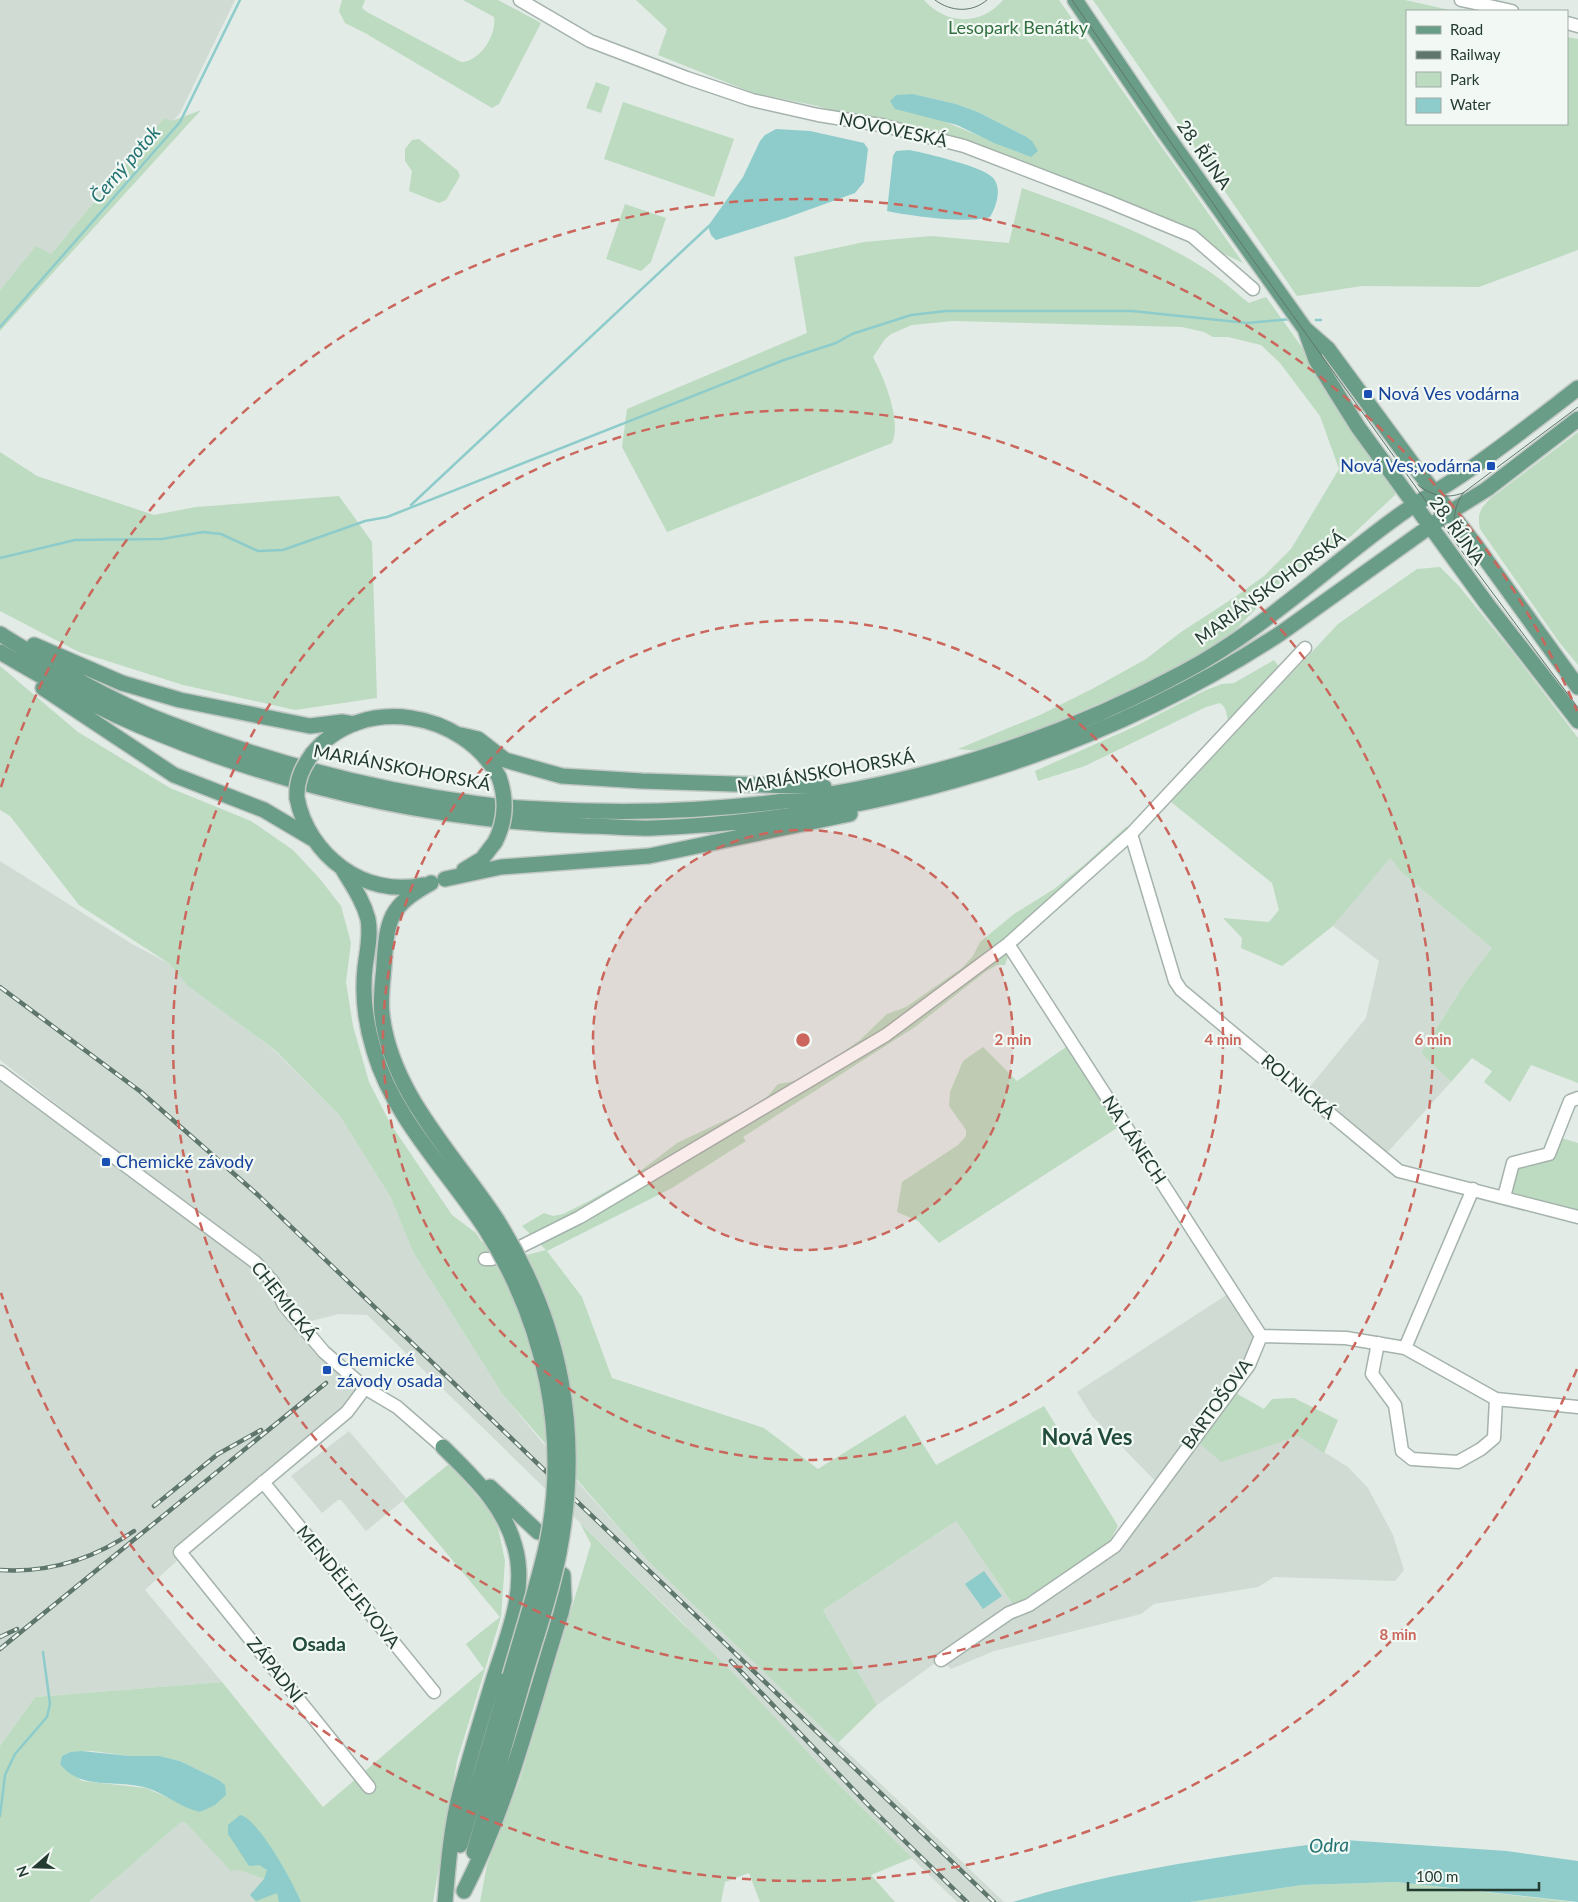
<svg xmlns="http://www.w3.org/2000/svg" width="1578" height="1902" viewBox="0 0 1578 1902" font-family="Lato,sans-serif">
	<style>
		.built { fill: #d0dbd4 }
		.green { fill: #bddbc0; fill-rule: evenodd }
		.water { fill: #8ecccb }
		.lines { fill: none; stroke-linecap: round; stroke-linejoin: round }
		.stream { stroke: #8ecccb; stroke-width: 2.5 }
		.minor-casing { stroke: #a5b3ac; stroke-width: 15 }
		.major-casing { stroke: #c1c8c5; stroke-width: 18 }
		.minor { stroke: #fff; stroke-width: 12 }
		.major { stroke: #6a9d87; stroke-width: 15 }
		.tram { stroke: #5e766c; stroke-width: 1 }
		.rail-casing { stroke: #5e766c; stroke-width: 4.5 }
		.rail { stroke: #f2f8f4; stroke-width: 2.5; stroke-dasharray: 8; stroke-linecap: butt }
		.major-bridge-casing { stroke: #c1c8c5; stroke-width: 18; stroke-linecap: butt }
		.major-bridge { stroke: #6a9d87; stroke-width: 15 }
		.ring { fill: none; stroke: #ca665c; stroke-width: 2.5; stroke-dasharray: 9 6 }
		.transit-dot { fill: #1a4fb4; stroke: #f2f8f4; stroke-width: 2 }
		.labels { text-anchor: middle; stroke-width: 4.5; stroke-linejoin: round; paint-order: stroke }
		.park-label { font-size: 18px; fill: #316f3e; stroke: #f2f8f4 }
		.street-label { font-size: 18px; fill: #233b31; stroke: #f2f8f4 }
		.transit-label { font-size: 18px; fill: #164399; stroke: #f2f8f4; text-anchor: start }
		.water-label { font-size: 19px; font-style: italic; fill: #227272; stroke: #f2f8f4 }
		.neighbourhood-label { font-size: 19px; font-weight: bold; fill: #214b3a; stroke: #f2f8f4 }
		.district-label { font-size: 22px; font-weight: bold; fill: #214b3a; stroke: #f2f8f4 }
		.centre { fill: #ca665c; stroke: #f2f8f4; stroke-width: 2.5 }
		.ring-label { font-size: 15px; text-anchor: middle; font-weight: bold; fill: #ca665c; stroke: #f2f8f4; stroke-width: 4.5; stroke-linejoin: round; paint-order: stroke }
	</style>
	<rect width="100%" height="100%" fill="#e2ebe6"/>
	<path class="built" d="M0,0H235L180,113L172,122L164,118L51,254L36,247L0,290Z
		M1389,857L1400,871L1492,948L1467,980L1421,1053L1451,1082L1386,1154L1308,1089L1366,1018L1379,961L1333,926Z
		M0,861L132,944L170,964L188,985L275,1051L340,1116L391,1198L413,1252L503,1395L542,1442L649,1562L1004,1902H957L864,1812L681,1621L367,1315L339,1314L307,1322L323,1345L372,1389L367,1397L263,1482L145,1590L222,1682L35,1697L0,1746V1071L39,1100L104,1141L0,1060Z
		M1228,1294L1256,1337L1245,1362L1189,1435L1197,1441L1262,1447L1298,1436L1348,1467L1368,1488L1393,1535L1404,1570L1395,1581L1274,1577L1258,1587L1154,1604L1141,1614L994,1651L951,1669L941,1660L1113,1546L1159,1485L1092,1416L1077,1392Z
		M349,1431L406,1498L366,1531L341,1500H338L322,1513L291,1476Z
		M956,1521L1014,1606L877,1705L823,1610Z
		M181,1822L186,1823L239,1870L264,1879L256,1902H89Z"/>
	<path class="green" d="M342,0H365L362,8L367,12L461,62C480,62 497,35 494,17L463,0H498L541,23L499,104L492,108L365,33L345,23L339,11Z
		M636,0H924C946,25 981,26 1003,0H1059L1243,263L1106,198L966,147L813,105L753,93L658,55L667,29ZM913,94L956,104L978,112L1025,136L1023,154L943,121Z
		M1093,0H1405L1454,11H1407V124H1567V37L1578,39V250L1479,287L1362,286L1297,296Z
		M596,82L610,87L601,113L586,108Z
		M623,102L734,139L714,197L604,159Z
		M201,110L0,331V290L36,246L51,254L164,118L172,121Z
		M419,139L458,171L460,176L446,200L439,203L409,191L412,171L405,161V149L412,140Z
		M1022,188C1087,212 1156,235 1213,274C1226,283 1237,294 1249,303L1266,297L1301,346L1394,488L1395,495L1351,536L1287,576L1227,639L1148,682L1045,727L978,751L958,749L1040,715L1092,689L1146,659L1181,632L1235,597L1264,576L1291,549L1339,469L1320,416L1280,363L1261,345L1228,337H1213L1204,332L1182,327L953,321L912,325L891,334L885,339L873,357C884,378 902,421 892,443L667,532L622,447L627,409L807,333L794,257L864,242L931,236L1009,243Z
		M625,204L666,218L651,262L641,271L606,259Z
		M1578,432V665L1559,642L1480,529C1477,514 1480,508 1491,498Z
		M0,452L37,476L154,515L196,507L339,496L372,542L377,698L295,710L183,685L79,652L0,611Z
		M1440,567L1458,585L1515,655L1578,738V1083L1531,1065L1510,1102L1484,1082L1492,1071L1472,1058L1451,1082L1421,1053L1467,980L1492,948L1400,871L1390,858L1333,926L1282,966L1241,948L1242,938L1223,918L1269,922L1279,910L1272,883L1171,802L1338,624L1417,569Z
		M1274,660L1280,668L1228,720C1226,714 1227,708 1220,703L1206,707L1085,766L1038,781L1035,771L1136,726L1206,690L1222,684L1234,683Z
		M0,666L78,732L170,788L251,821L293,850L320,879L341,906L351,943L346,982L353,1026L369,1082L390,1123L452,1215L476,1233L481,1241L511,1259L546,1250L522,1226L544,1213L553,1216L563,1214L589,1201L635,1175L677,1143L753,1107L767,1097L778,1084L795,1081L839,1055L860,1040L887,1014L906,1007L962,968L973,956L980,942L1014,914L1054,889L1084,865L1127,826L1126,839L1013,940L1005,965H997L985,972L915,1027L743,1137L746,1141L672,1188L547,1251L582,1297L612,1378L764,1428L818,1469L905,1415L936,1465L1044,1406L1118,1526L1109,1542L1014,1606L956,1521L823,1610L877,1705L838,1743L649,1562L503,1395L413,1252L391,1198L340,1116L276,1051L187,985L170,964L79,905L10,816L0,810Z
		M1069,1045L1120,1126L939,1243L918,1221L897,1212L902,1182L958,1145L966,1136V1130L949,1106L950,1092L963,1061L983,1047L1017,1081Z
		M1555,1136L1578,1143V1212L1511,1193L1517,1166L1543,1159Z
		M1234,1392L1264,1409L1272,1399L1294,1398L1338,1420L1324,1453L1298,1436L1221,1462L1197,1441Z
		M449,1464L496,1518L505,1561L501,1617L457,1761L433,1902H256L250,1895L264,1879L239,1870L231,1871L186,1823L181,1822L89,1902H0V1746L35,1697L222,1682L323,1807L484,1669L466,1644L500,1617L403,1501ZM92,1751L131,1756H160L180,1761L219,1780L225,1785L215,1804L200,1812L146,1788L82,1781L60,1764L62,1756L70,1752Z
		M580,1523L733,1673L828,1774L912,1858L871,1875L895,1902H760L749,1873L725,1882L721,1902H480L487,1865L519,1782L591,1544Z
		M1397,1882L1573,1902H1190L1302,1885Z"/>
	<path class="water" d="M913,94L956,104L978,112L1025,136L1032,141L1038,151L1031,157L994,143L957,125L895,109L890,101L896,95Z
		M776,129L810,131L864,143L868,149L864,182L855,193L786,218L716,240L711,235L708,226L743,177L760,141L765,135Z
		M909,150C925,153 986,167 994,179C1002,190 996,207 990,217C969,224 910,216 887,211L893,156L896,151Z
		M984,1571L1002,1596L983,1609L965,1584Z
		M81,1751L131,1756H160L180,1761L219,1780L225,1785L226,1795L215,1805L200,1812C181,1808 166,1794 147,1788C117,1779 81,1791 60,1764L62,1756L70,1752Z
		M240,1815C258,1818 294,1884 301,1902H279L277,1893L256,1901L250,1895L264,1879L267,1870L259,1865L249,1866L228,1834V1825Z
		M1345,1840L1507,1851L1578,1861V1902L1397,1882L1302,1885L1190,1902H1013C1121,1869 1233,1855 1345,1840Z"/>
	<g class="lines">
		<path class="stream" d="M1316,320H1321
			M0,327L180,122L240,0
			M411,505L709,226
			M0,558L75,540L162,539L203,532L221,534L258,551L283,550L365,521L387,517L784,360L836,343L852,334L911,315L946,311H1132L1247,323L1291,319
			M0,1816L5,1775L15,1754L47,1717L50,1704L43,1652"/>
		<defs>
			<path id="minor" d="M520,0L590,41L687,78L752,100L818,115L881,125L964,146L1107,201L1192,236L1253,289
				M1461,0L1512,11
				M1567,23L1578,26
				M1131,834L1175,981L1181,990L1399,1171L1578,1217
				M1008,944L1261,1336
				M0,1072L255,1262L273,1282L284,1305L324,1352L365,1388L397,1407L443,1447
				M1504,1197L1513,1163L1549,1154L1570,1101L1578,1098
				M522,1246L580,1217L886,1035L1008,944L1131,834L1305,648
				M485,1259H492
				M1378,1343L1372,1374L1395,1405L1402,1451L1412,1459L1458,1462L1481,1449L1494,1438L1496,1399
				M1405,1348L1473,1189
				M365,1388L347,1412L180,1552L369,1787
				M263,1482L434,1692
				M941,1660L1009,1613L1029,1605L1115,1546L1249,1365L1261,1336L1346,1338L1405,1348L1496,1399L1578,1407"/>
			<path id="major" d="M1075,0L1165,133L1305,329L1328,349L1414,466L1474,543L1578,687
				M1306,332L1316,360L1358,427L1487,604L1578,721
				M0,634C54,667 109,701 168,723C268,762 372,790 479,804C516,809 553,810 591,811C800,816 1000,771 1184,672C1261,631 1324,570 1394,519C1415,503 1438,491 1460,476C1500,449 1539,418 1578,388
				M34,645L122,683L180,700L310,726L342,722L354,724
				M0,652C51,682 102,711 157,733C293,789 438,821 586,826C608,826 631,829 653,828C876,819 1094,755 1281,633L1450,512L1487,489L1578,419
				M43,688L174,775L264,810L313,839
				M461,735L478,739L505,760L562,776L642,781L824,787
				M312,754C362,693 463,711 499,777
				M297,798C308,855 364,898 423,885
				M342,868C352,885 363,900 368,919C371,936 367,951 365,968C362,995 366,1025 374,1051C394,1119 447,1170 485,1228
				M464,870L482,859L495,842
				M445,879L501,867L649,856L850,814
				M431,883C389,906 387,919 384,965C383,981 380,998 382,1014C391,1094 455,1155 497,1220
				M443,1447C473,1477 504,1505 515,1547C528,1593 505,1641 492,1684C481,1720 470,1756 460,1793C451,1828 448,1866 445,1902
				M490,1487L538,1532
				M460,1845L510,1676
				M474,1852L523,1681
				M464,1891C509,1803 531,1707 561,1613L564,1600L563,1575"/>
		</defs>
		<use href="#minor" class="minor-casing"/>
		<use href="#major" class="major-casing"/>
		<use href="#minor" class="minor"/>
		<use href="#major" class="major"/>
		<path class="tram" d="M935,0C951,12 972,13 987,0
			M1072,0L1228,225L1466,557L1578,708
			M1418,485C1432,496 1446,499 1463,493L1578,407
			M1457,541C1452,523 1453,507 1464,492"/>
		<defs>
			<path id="rail" d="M0,987L141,1092L258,1195L994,1902
				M154,1506L218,1454L261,1430
				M0,1570C49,1573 94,1559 134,1531
				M0,1637L17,1629
				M0,1649L326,1383
				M731,1661L871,1808L967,1902"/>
		</defs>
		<use href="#rail" class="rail-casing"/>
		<use href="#rail" class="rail"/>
		<defs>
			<path id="major-bridge" d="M297,798C296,781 302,768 312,754
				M495,842C506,821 507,800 499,777
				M497,1220C562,1324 582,1433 559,1553C551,1596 535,1639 523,1681
				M485,1228C545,1323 570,1437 546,1548C536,1591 522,1634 510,1676"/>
		</defs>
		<use href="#major-bridge" class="major-bridge-casing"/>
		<use href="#major-bridge" class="major-bridge"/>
	</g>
	<circle cx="803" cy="1040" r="210" fill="#ca665c" fill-opacity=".12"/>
	<g class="ring">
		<circle cx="803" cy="1040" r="210"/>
		<circle cx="803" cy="1040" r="420"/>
		<circle cx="803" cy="1040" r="630"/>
		<path d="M1577 1369A841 841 0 0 1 1 1293M1 787A841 841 0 0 1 1577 711"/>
	</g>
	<g class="transit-dot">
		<rect x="1363" y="389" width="10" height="10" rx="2.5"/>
		<rect x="1486" y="461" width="10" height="10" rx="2.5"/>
		<rect x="101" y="1157" width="10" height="10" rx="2.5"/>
		<rect x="322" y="1365" width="10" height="10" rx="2.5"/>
	</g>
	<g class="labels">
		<g class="park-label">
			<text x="1018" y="34">Lesopark Benátky</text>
		</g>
		<g class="street-label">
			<text transform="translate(893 130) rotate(12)" y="6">NOVOVESKÁ</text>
			<text transform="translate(1204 155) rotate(55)" y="6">28. ŘÍJNA</text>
			<text transform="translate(1457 531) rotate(54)" y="6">28. ŘÍJNA</text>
			<text transform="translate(1270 588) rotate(-36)" y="6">MARIÁNSKOHORSKÁ</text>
			<text transform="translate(402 768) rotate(11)" y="6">MARIÁNSKOHORSKÁ</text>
			<text transform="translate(826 772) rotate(-10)" y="6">MARIÁNSKOHORSKÁ</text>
			<text transform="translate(1298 1087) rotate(40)" y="6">ROLNICKÁ</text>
			<text transform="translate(1134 1140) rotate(57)" y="6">NA LÁNECH</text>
			<text transform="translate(284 1301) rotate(52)" y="6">CHEMICKÁ</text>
			<text transform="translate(1217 1404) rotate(-54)" y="6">BARTOŠOVA</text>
			<text transform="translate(348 1587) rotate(51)" y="6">MENDĚLEJEVOVA</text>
			<text transform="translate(275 1670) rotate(51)" y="6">ZÁPADNÍ</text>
		</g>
		<g class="transit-label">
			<text x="1378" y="400">Nová Ves vodárna</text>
			<text x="1481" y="472" text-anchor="end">Nová Ves,vodárna</text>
			<text x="116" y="1168">Chemické závody</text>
			<text x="337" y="1366">Chemické<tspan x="337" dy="21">závody osada</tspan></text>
		</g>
		<g class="water-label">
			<text transform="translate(125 164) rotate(-49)" y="7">Černý potok</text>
			<text transform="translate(1329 1845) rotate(-2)" y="7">Odra</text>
		</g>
		<g class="neighbourhood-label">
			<text x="319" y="1651">Osada</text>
		</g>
		<g class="district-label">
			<text x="1087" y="1445">Nová Ves</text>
		</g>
	</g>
	<circle cx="803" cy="1040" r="8" class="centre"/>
	<g class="ring-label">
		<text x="1013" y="1045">2 min</text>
		<text x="1223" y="1045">4 min</text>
		<text x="1433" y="1045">6 min</text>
		<text x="1398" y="1640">8 min</text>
	</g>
	<rect x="1406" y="10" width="162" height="115" fill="#f2f8f4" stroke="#9faca6"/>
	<rect x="1416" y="26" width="25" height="8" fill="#6a9d87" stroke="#9faca6"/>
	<text x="1450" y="35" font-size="15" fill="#233b31">Road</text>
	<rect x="1416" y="51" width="25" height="8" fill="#5e766c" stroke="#9faca6"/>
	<text x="1450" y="60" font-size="15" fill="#233b31">Railway</text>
	<rect x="1416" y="72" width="25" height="15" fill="#bddbc0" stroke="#9faca6"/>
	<text x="1450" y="85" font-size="15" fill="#233b31">Park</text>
	<rect x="1416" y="98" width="25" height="15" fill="#8ecccb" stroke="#9faca6"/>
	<text x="1450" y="110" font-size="15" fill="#233b31">Water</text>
	<g transform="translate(35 1867) rotate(250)" stroke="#f2f8f4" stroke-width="4" paint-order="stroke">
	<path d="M0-4L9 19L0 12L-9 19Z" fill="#233b31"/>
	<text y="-8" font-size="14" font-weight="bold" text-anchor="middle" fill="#233b31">N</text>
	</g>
	<path d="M1408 1882v8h131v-8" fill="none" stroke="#233b31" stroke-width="2.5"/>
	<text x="1416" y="1882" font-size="15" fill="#233b31" stroke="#f2f8f4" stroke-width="4" paint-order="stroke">100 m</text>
</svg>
